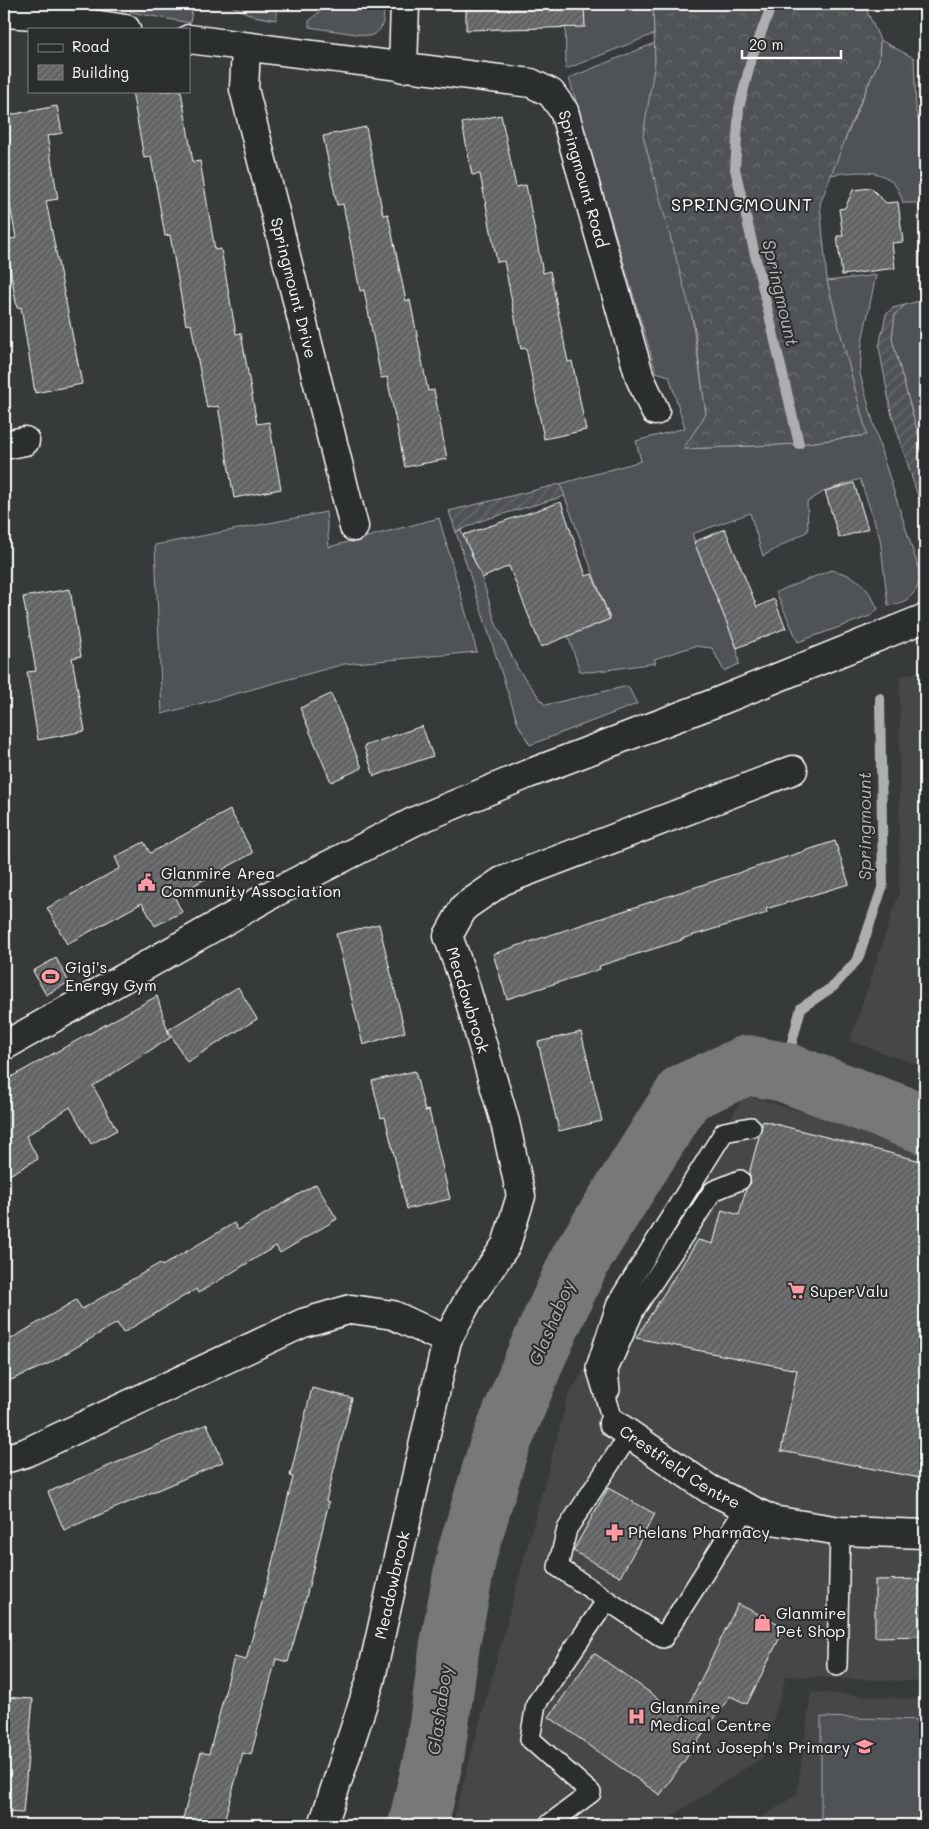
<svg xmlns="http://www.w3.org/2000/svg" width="929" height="1829" viewBox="0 0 929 1829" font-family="Mali,sans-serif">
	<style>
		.built { fill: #444748 }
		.grass { fill: #505354; stroke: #a8a9aa }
		.forest { fill: url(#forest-crowns); stroke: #a8a9aa }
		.garden { fill: url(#garden-furrows); stroke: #a8a9aa }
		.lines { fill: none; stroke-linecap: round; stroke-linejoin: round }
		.stream { stroke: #adaeaf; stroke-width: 10 }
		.river { stroke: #767879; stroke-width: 60 }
		.building { fill: url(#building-hatch); stroke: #fff }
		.service-casing { stroke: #fff; stroke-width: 22 }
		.minor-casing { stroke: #fff; stroke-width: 31 }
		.secondary-casing { stroke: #fff; stroke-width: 31 }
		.service { stroke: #2a2d2e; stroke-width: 19 }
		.minor { stroke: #2a2d2e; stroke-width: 28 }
		.secondary { stroke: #2a2d2e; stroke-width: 28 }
		.labels { text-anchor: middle; stroke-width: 4; stroke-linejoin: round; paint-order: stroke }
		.street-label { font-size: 16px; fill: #fff; stroke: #2a2d2e }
		.poi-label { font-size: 16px; fill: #fff; stroke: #2a2d2e; text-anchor: start }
		.neighbourhood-label { font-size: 18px; letter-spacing: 1px; fill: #fff; stroke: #2a2d2e }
		.water-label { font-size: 18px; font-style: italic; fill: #b4b5b5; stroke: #2a2d2e }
	</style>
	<defs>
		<pattern id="forest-crowns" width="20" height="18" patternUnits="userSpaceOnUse" patternTransform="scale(1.25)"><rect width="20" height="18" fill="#505354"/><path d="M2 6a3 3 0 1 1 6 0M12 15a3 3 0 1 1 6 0" fill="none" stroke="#6a6d6e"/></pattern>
		<pattern id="garden-furrows" width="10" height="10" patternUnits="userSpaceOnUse" patternTransform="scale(1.25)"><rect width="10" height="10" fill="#505354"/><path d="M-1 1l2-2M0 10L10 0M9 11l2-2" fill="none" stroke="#6a6d6e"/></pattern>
		<pattern id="building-hatch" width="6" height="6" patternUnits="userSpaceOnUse" patternTransform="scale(1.25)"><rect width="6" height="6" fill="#636465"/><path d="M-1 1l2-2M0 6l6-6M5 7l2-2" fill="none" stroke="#7a7b7c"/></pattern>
	</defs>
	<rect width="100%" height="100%" fill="#373a3b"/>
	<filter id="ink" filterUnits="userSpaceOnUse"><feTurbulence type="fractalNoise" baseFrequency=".02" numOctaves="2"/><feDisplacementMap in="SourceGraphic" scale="10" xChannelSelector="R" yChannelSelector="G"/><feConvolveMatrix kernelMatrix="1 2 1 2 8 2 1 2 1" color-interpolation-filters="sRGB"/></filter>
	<g filter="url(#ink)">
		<path class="built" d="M925,670V1068L850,1041L899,893L900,676Z
			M744,1095L925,1148V1682L786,1676L763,1757L658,1825H452L568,1396L634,1290Z
			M811,1692L925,1700V1825H750L797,1794Z"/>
		<path class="grass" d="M131,4H193L190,23L130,12Z
			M227,4H279L276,20L254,16Z
			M328,4H384C383,19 386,31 369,36L309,27V21Z
			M565,4H653L654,34L566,69Z
			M880,40L914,58L916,111L925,144V227L922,226L919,203H903C894,165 861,171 830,175L879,60Z
			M655,43V62L706,414L684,449L799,444L866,435L827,281L876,275L862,342L860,374L882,454L921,576C917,594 907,604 888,605L880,538L860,479L825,491L807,502L808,531L763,556L750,513L692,534L737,648L739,664L724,671L712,648L695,646L654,659L656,663L591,672L580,671L568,636L610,619L560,484L641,461L636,441L685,428L669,376L656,372L569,78Z
			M922,300V353L925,355V460L892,339L895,314L905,305Z
			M326,512L329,547L439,518L477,652L344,664L162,714L155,545Z
			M461,530L482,578L496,624L518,669L545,705L628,686L637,704L530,745L518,724L456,532Z
			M831,570C858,576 866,584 878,609L870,616L798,642L776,592Z
			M821,1717L925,1720V1825H821Z"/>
		<path class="forest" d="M653,4H864L880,40L879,60L851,124L820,204L827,281L867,435L799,444L683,449L706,414L694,324L643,136L655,62Z"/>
		<path class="garden" d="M922,226L925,227V274L919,267Z
			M905,305L895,314L892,339L925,460V518L891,412L879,347L886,314L893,308Z
			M560,484L565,496L483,520L456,532L449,511Z"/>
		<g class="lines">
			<path class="stream" d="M772,4L752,57L739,108L735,169L799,444
				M784,1072L801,1008L834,986L858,959L883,885L880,698"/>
			<path class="river" d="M418,1825L435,1752L450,1644L467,1554L498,1450L537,1354L580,1260L685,1093L747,1065L784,1072L925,1124"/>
		</g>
		<path class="building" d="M466,4H584L585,27L466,30Z
			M132,91H181L193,162L200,161L215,250L221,249L236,334L241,333L257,424L269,422L281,489L234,498L218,406L207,408L191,324L186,325L170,235L165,236L151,157L144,158Z
			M57,106L62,133L47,136L58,199L46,201L82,384L35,393L21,307L17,308L5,240L16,238L4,172V116Z
			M501,115L516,187L526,185L543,273L550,271L568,362L572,361L586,430L544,439L526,348L521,349L504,261L497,262L480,174L472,175L462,123Z
			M366,127L383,215L388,214L406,301L410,300L428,391L434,390L447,459L405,467L387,377L381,378L364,290L360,291L343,204L337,205L323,136Z
			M871,188L886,203L898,202L903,242L892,243L895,268L842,275L837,236H843L839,209L845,208L853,190Z
			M854,483L868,529L839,538L825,491Z
			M561,502L586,576L592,574L610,619L541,647L509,566L482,578L463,535Z
			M725,529L757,607L774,599L786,628L737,648L694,542Z
			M70,589L81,656L72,658L85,731L38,740L27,672L36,671L23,597Z
			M331,694L362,768L331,782L300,708Z
			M422,726L433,756L374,776L364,746Z
			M230,810L253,853L174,896L182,912L155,926L142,903L67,944L47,908L120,868L115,857L144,842L150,853Z
			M835,841L849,884L766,909L767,913L681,939L682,940L599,966L600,969L507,999L493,954Z
			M379,924L405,1032L363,1045L336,934Z
			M56,958L69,982L46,995L33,971Z
			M238,987L257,1019L187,1062L168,1030Z
			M157,996L170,1038L93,1086L117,1130L91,1144L70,1107L26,1136L38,1159L4,1178V1081Z
			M581,1032L602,1121L559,1131L538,1042Z
			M415,1071L425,1111L429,1110L450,1199L407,1209L385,1117L381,1118L372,1081Z
			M763,1121L925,1162V1479L781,1451L797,1370L636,1338L698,1240L713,1244L722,1210L739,1215L746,1189L751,1182L749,1174Z
			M316,1184L337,1219L280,1253L276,1246L198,1293L196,1289L123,1333L117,1323L48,1364L4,1383V1343L76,1300L82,1309L160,1263L162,1266L234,1223L238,1230Z
			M312,1388L352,1398L326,1501L329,1502L306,1598L288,1662L276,1659L251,1755L243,1753L223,1825H181L201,1752L209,1754L234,1657L246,1660L268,1580L293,1477L290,1476Z
			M207,1424L223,1462L64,1530L48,1492Z
			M608,1488L655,1514L620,1577L573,1551Z
			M925,1579V1636L875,1637V1580Z
			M738,1604L785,1627L747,1704L730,1696L660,1795L549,1717L594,1653L683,1716Z
			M4,1697L33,1699L23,1813L4,1812Z"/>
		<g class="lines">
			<defs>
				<path id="service" d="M610,1390L608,1370L635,1309L713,1191L740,1180
					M613,1423L596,1367L617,1303L724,1132L751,1127
					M629,1435L567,1529L558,1567L663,1638L746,1507
					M837,1666L840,1531
					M548,1825L591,1793L530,1739L536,1704L607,1600"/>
				<g id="minor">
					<path d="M4,13L34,15L126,29"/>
					<path id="s1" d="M189,39L531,83L551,93L564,111L640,378L655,411"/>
					<path id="s2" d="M246,48L244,89L354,527"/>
					<path d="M403,68L405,4"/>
					<path d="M4,445L25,441"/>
					<path id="s3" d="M613,1423L709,1489L772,1520L840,1531L925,1534"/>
					<path d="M4,1459L25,1453L303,1323L351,1309L393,1315L447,1340"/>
					<path id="s4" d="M323,1825L370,1682L447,1340L469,1299L506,1245L521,1196L505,1122L463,978L448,936L464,907L502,881L793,770"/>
				</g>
				<path id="secondary" d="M4,1046L274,893L415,821L528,774L717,702L925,618"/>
			</defs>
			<use href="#service" class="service-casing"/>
			<use href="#minor" class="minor-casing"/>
			<use href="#secondary" class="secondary-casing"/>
			<use href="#service" class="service"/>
			<use href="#minor" class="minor"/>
			<use href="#secondary" class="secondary"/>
		</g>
	</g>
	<defs>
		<symbol id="civic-bare" viewBox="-9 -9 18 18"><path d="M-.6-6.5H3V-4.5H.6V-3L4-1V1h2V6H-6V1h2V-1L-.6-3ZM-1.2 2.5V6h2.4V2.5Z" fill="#ff9aa2" stroke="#2a2d2e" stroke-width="2.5" paint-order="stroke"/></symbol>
		<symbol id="stadium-bare" viewBox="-9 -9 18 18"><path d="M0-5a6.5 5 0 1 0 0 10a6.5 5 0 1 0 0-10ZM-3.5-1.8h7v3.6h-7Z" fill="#ff9aa2" stroke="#2a2d2e" stroke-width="2.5" paint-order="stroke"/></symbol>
		<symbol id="supermarket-bare" viewBox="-9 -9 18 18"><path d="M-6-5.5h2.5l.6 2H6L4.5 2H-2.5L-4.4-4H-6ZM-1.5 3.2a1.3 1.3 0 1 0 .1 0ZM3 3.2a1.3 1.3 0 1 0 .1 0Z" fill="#ff9aa2" stroke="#2a2d2e" stroke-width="2.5" paint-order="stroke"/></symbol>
		<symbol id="pharmacy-bare" viewBox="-9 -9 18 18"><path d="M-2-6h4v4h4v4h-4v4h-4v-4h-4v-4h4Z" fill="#ff9aa2" stroke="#2a2d2e" stroke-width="2.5" paint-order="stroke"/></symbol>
		<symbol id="shop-bare" viewBox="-9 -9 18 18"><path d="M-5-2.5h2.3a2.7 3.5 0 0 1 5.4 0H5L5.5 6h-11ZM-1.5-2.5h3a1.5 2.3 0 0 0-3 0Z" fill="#ff9aa2" stroke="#2a2d2e" stroke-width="2.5" paint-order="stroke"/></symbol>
		<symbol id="hospital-bare" viewBox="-9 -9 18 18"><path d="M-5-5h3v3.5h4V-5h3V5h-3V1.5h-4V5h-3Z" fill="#ff9aa2" stroke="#2a2d2e" stroke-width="2.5" paint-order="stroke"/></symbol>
		<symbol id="school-bare" viewBox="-9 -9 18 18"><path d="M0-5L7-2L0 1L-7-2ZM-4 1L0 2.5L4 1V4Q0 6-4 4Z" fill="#ff9aa2" stroke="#2a2d2e" stroke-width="2.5" paint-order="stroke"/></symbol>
	</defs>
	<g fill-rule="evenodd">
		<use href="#civic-bare" x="134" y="870" width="25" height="25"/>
		<use href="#stadium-bare" x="38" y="964" width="25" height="25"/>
		<use href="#supermarket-bare" x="784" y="1278" width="25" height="25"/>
		<use href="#pharmacy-bare" x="602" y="1520" width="25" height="25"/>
		<use href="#shop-bare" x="750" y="1610" width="25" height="25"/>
		<use href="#hospital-bare" x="624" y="1704" width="25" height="25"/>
		<use href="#school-bare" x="852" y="1734" width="25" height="25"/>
	</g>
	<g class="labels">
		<g class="street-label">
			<text dy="6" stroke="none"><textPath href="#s1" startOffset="460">Springmount Road</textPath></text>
			<text dy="6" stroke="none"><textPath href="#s2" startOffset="246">Springmount Drive</textPath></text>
			<text transform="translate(468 1000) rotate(73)" y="6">Meadowbrook</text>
			<text dy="6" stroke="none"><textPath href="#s3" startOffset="80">Crestfield Centre</textPath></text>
			<text dy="6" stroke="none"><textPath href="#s4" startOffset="250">Meadowbrook</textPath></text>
		</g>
		<g class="poi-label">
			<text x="161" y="879">Glanmire Area<tspan x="161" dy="18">Community Association</tspan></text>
			<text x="65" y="973">Gigi's<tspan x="65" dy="18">Energy Gym</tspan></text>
			<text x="810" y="1297">SuperValu</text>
			<text x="628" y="1538">Phelans Pharmacy</text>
			<text x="776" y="1619">Glanmire<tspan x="776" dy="18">Pet Shop</tspan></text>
			<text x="650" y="1713">Glanmire<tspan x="650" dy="18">Medical Centre</tspan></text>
			<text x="850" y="1753" text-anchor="end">Saint Joseph's Primary</text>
		</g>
		<g class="neighbourhood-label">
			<text x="742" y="211">SPRINGMOUNT</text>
		</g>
		<g class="water-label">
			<text transform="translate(780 293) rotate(77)" y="6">Springmount</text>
			<text transform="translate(865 826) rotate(-90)" y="6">Springmount</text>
			<text transform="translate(552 1323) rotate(-67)" y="6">Glashaboy</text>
			<text transform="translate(440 1710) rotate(-82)" y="6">Glashaboy</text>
		</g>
	</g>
	<rect width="929" height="1829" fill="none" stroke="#2a2d2e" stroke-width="20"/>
	<rect x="10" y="10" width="909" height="1809" fill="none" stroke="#fff" stroke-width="2" filter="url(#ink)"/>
	<rect x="28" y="28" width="162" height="65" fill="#2a2d2e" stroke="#7f8182"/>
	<rect x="38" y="44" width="25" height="8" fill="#2a2d2e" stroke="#7f8182"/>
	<text x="72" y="52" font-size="15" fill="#ffffff">Road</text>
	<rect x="38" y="65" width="25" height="15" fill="url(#building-hatch)" stroke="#7f8182"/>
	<text x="72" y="78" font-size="15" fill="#ffffff">Building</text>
	<path d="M742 50v8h99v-8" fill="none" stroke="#ffffff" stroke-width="2.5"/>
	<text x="749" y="50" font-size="15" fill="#ffffff" stroke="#2a2d2e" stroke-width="4" paint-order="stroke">20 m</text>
</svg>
